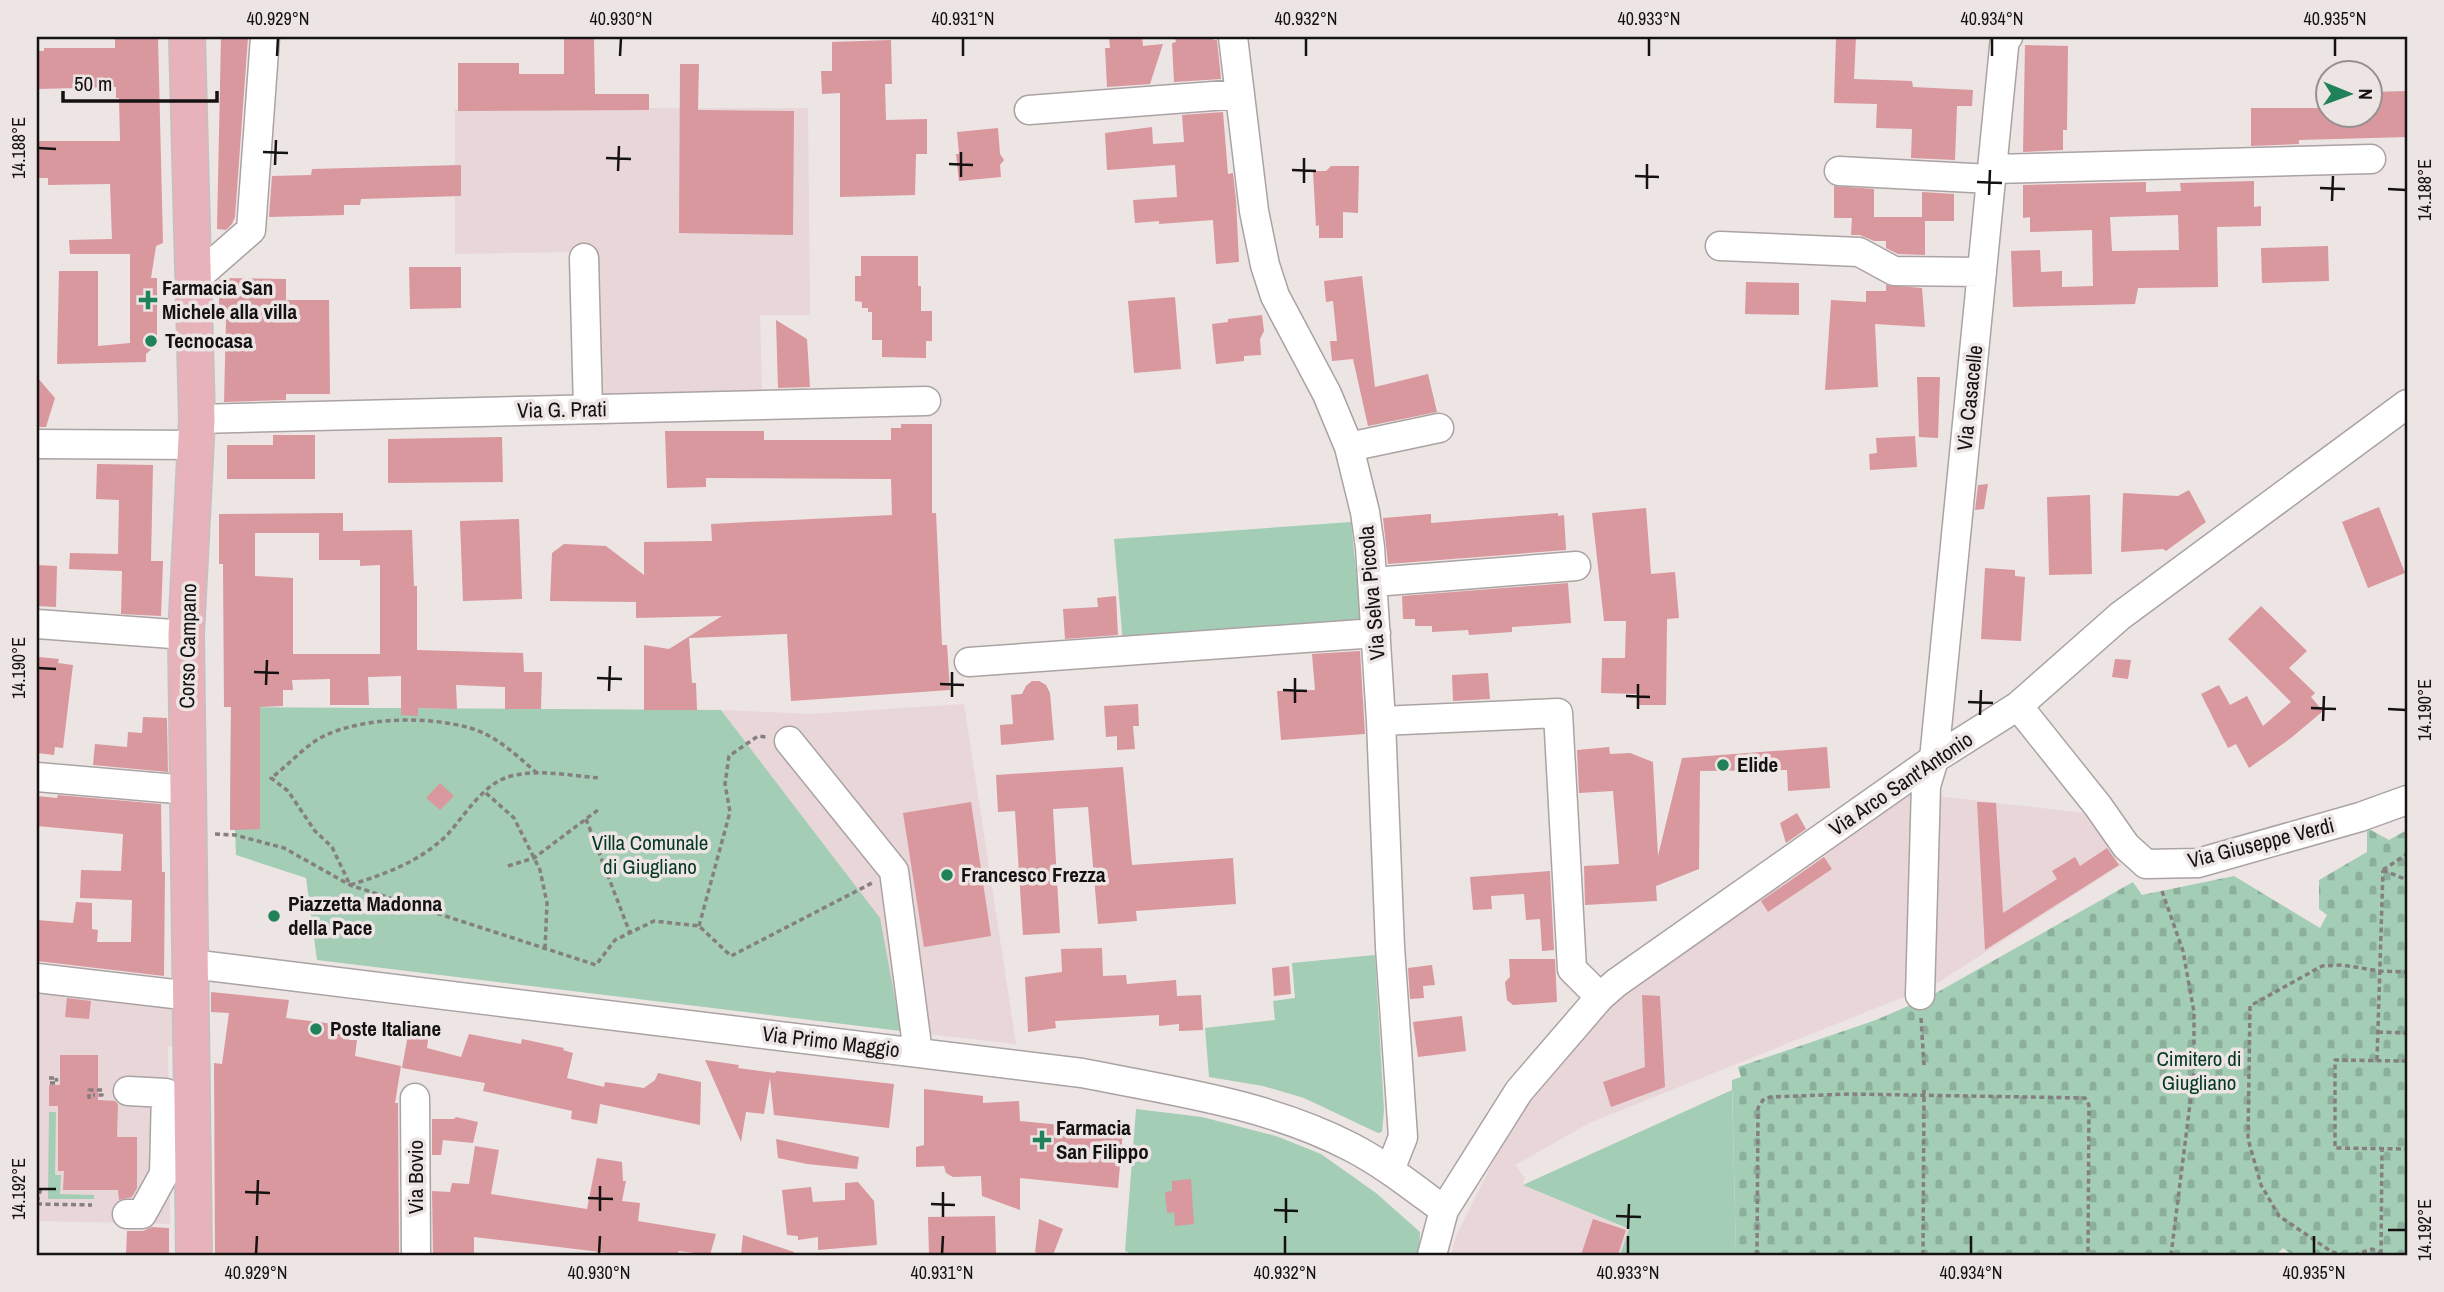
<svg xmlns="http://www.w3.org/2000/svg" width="2444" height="1292" viewBox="0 0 2444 1292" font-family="'Archivo Narrow',sans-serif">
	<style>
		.built { fill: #e8d6d8 }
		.green { fill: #a3cdb5 }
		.cemetery { fill: url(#cemetery-stones) }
		.building { fill: #d9979e; fill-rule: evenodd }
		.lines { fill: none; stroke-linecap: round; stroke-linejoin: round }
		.minor-casing { stroke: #aba3a3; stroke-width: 31 }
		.major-casing { stroke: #c2c1c1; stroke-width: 38 }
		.path { stroke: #857f7f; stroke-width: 3.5; stroke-dasharray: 5 3.5; stroke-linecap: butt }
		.minor { stroke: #fff; stroke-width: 28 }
		.major { stroke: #e7b2b9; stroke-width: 35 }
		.ticks { fill: none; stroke: #151212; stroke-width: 2.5 }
		.poi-dot { fill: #218158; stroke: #ede4e4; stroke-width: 2.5 }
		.labels { text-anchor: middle; stroke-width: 7; stroke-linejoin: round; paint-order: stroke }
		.poi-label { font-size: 21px; font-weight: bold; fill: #151212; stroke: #ede4e4; text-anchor: start }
		.street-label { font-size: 21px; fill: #151212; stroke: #ede4e4 }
		.park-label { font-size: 21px; fill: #033923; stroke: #ede4e4 }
		.neatline { fill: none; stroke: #151212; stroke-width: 2.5 }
		.ticks-label { font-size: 18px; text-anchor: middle; fill: #151212 }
	</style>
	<defs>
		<pattern id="cemetery-stones" width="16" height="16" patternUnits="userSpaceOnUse" patternTransform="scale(1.75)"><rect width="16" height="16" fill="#a3cdb5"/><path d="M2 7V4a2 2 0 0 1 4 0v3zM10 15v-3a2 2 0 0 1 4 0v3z" fill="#8baf9b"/></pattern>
	</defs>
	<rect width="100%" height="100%" fill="#ede4e4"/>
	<path class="built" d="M808,108L810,315H760L762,392L579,395L569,252L455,254V109Z
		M964,704L1016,1044L901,1031L879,918L721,710L810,714Z
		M1902,792L2085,813L2121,865L1936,984L1589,1123L1515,1165L1525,1178L1523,1185L1629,1230L1620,1255H1451L1456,1236L1514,1120L1542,1081L1624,987Z
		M37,985L185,1002V1049L168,1046L170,1224L37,1221Z"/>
	<path class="green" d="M1351,522L1362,628L1123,643L1114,539Z
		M231,707L721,710L880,918L901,1031L317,960L306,878L236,855L235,830L230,829Z
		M1375,955L1384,1110L1382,1132L1378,1133L1304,1098L1263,1086L1209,1077L1205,1028L1275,1020L1273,1001L1295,998L1292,963Z
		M1732,1090L1736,1255H1620L1629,1229L1523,1185Z
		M1136,1109L1202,1117L1276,1136L1321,1154L1376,1193L1420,1232L1419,1255H1134L1125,1251Z
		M49,1112H56L55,1175H61L60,1194L94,1195V1199H48Z"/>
	<path class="cemetery" d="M2367,828L2389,840L2407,830V1255H2292L2283,1248L2276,1255H1736L1732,1080L1741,1077L1738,1067L1876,1020L1929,997L2133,882L2142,895L2234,876L2320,928L2327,915L2319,909V880L2367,852Z"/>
	<path class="building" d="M115,37H158L163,243L156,246L151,278H157V344L146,354V362L57,364L59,271H98V346L130,343V254H70L69,240L112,239L110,184L48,185V178H37V141H120L119,98H116V87L37,89V51H44V48H115Z
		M221,37H248L235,217L232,224L226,230L217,229Z
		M564,37H594L595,94H649V110L458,111V63H519V74H564Z
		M1109,37H1142L1143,46L1163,44L1150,84L1107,87L1105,48H1110Z
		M1175,37H1213V40H1217L1221,79L1174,82L1172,43L1176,42Z
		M1836,37H1856L1854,79L1912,81L1913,87L1973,90L1972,106H1957L1955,160L1911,158L1912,129L1876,128L1877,104L1834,103Z
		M891,40L892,84H885L886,120L927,119V154H916L915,195L840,197V93L822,94L821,71H832V42Z
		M2025,45L2068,46L2067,130H2063V150L2023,152Z
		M680,64H699L698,110L794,111L793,235L679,233Z
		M2407,91V137L2299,140V144L2251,146V108H2328V116H2370V92Z
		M1223,112L1228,174L1233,173L1236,200L1239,262L1216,264L1213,220L1159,224V221L1135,223L1133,200L1177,197L1175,165L1107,170L1105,133L1152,127L1153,144L1184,142L1182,115Z
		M998,128L1000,154L1004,160L1000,165L1001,177L959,181L956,154H959L957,132Z
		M461,165V196L361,199L360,205H344V215L269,217L272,176L311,175L312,169Z
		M1331,166H1359L1358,213L1343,212V238H1319V225L1316,226L1313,171H1326Z
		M2254,181V207L2261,206V226L2217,227L2218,287L2138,288L2135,304L2013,307L2011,251L2040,250L2041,272L2062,271V287L2093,286L2092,230L2030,232V217L2023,218V185L2146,182V192L2181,191L2180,183ZM2178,215L2179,250L2112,251L2110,217Z
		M1834,186L1874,189V217H1922V192L1954,194V221H1925V255L1898,254L1886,248V241H1874L1860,235H1851L1852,218H1834Z
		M2328,246L2329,281L2262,283L2261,248Z
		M861,256H918V286H921V311H932V341H926V358L882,357V340H872V312H868V308H862V302L855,301V276H861Z
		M409,267H461V308L410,309Z
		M1362,276L1375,387L1428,374L1437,412L1368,426L1353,359L1332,361L1330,341H1337L1333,301L1326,302L1324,281Z
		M221,278L286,279V300H329L330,394H286V400L224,402L226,319H219V280Z
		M1746,282L1799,283V315L1745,314Z
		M1886,285L1922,288L1925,327L1875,324L1878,387L1825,390L1831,300L1866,302V291H1886Z
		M1175,297L1181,369L1134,373L1128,301Z
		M1262,315L1264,331L1260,339L1261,355L1244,356V361L1216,364L1212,324L1228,322V319Z
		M776,320L807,339L810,387L778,388Z
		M37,377L55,398L46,427H37Z
		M1917,377H1940L1938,438L1919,437Z
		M901,424H932V513H936L942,645H947L950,690L791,701L787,634L689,638L692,683H696L697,710H644V645L669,649L722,616L636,618V602L550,601L552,553L564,544L606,546L644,575V542L712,541L711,524L892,515L891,479L706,478V487L667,488L665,431H764V440H891V428H901Z
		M273,435H315V479H227V445H273Z
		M1915,436L1917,467L1870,470L1869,454L1877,453L1876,438Z
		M502,437L503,482L388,483V439Z
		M97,464L153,465L151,561H163L161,616L121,614L122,571L69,569L70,553L118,554L119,500L96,499Z
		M1988,484L1984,509L1975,510L1978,485Z
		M2189,490L2206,522L2166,551L2163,549L2121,552L2123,493L2178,496Z
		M2090,495L2092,574L2049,575L2047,497Z
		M2379,507L2405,573L2368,588L2342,522Z
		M1646,508L1651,574L1675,572L1679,618L1667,619L1666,705H1637V694L1601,693L1602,658H1625L1626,621H1604L1592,513Z
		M343,513V531L412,530L414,586H417V650L523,653L524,672H542L541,709H505V687L456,685L457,709L418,708V716L401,715V676L368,677L369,705H330V679L292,680L293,690H283V706L260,707V829L230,830L231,707H224L223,564H219V514ZM255,533H319V560H360V566L380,565V654H293V578L255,576Z
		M1558,513V516L1564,515L1566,550L1388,564L1383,518L1431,514V523Z
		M519,519L522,599L463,601L460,521Z
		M37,565L57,566L56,607L37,606Z
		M1985,568L2015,570V576L2025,577L2021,641L1981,639Z
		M1568,583L1571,623L1512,627V632L1469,635L1468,630L1432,632V626H1415V619H1403L1402,596Z
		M1116,596L1118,635L1065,639L1063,609L1098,607L1097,598Z
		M2261,606L2307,651L2289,668L2315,693L2311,697L2323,711L2291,738L2249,768L2236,744L2228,748L2201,694L2219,685L2230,705L2247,696L2263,726L2291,702L2228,639Z
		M1360,651L1365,734L1281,740L1277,691L1315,690L1312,654Z
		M39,657L59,659L58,663L73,665L63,748L55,747L54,755L37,753V680Z
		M2115,659L2131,660L2128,679L2112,677Z
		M1488,673L1490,699L1453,701L1452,675Z
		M1032,681H1039L1046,685L1050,693L1054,740L1001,745L1000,725L1013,724L1011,695L1022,694L1026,686Z
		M1138,704L1139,726H1133L1135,749L1117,750V736L1106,737L1104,706Z
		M143,717L167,718L168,772L93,765L95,744L127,747L128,732L142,733Z
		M1609,747L1610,754L1630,753L1653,762L1658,856L1682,758L1827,747L1830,788L1788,791L1787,770L1700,771L1699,869L1656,886L1657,901L1585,905L1584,866L1619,864L1613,791L1579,793L1577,750Z
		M1123,767L1132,865L1233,858L1236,904L1136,911L1137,921L1098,924L1088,807L1053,809L1060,933L1023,935L1015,811L998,812L996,775Z
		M440,783L454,796L440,810L426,798Z
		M58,795L161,804L162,872H165L164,976L37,961V920L73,923L76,902L92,903V929L98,930L97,942H131L132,900L80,898L81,870L121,871L123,834L37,826V796L57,798Z
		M971,802L991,936L924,947L903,813Z
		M1977,802L1996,803L2003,913L2057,879L2052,871L2075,857L2080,866L2107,848L2119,865L1985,950Z
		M1797,813L1806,829L1786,843L1780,823Z
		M1824,857L1832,869L1768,912L1761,901Z
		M1550,871L1554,950L1542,951L1540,919L1526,920L1524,894L1491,896L1492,909L1473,910L1470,877Z
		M1102,948L1103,976L1126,975L1127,984L1176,980L1177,996L1201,995L1203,1030L1179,1031V1024L1159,1026V1015L1055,1021L1056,1028L1028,1032L1025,977L1062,972L1061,949Z
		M1509,959H1555L1557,1002L1513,1005L1507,1000L1505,982L1510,977Z
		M1432,965L1435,985L1423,986L1424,998L1410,999L1408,968Z
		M1289,966L1291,994L1274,996L1272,968Z
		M211,992L289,1000L286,1018L350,1026L349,1040H357L355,1056L401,1066L395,1103H398L399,1255H215L214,1063L222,1064L229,1013L211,1012Z
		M1642,995L1660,996L1665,1087L1611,1107L1603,1082L1645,1067Z
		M67,998L91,1001L89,1019L65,1017Z
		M1462,1016L1466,1051L1418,1057L1413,1022Z
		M409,1029L429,1033L427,1048L461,1057L469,1034L521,1044L522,1039L564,1048L563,1050L573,1053L567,1078L604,1087L605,1082L644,1088L655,1080L658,1073L701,1082L700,1125L600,1104L597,1124L571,1119L572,1111L483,1091L485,1083L402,1068Z
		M60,1055H98V1100L115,1101L118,1104L117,1137H137V1188L132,1197L119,1200L118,1190H63L64,1171H58V1106H49V1085H60Z
		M705,1060L739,1065L738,1068L775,1073L776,1071L894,1084L889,1128L774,1115L770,1078L764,1114L746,1112L741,1142Z
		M924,1089L983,1096V1103L1019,1101L1020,1121L1123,1131L1118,1188L1020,1178V1210L982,1196L981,1176L953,1177L946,1173L944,1166L916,1167V1147L924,1145Z
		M456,1117L478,1122L473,1143L443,1140L441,1155H432V1119H454Z
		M776,1139L859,1157L857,1169L807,1164L778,1158Z
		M475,1146L499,1150L491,1194L587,1209L597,1158L622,1162L623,1181H626L622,1201L640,1203L638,1221L716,1234L710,1255L679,1251L677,1255H626L474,1237V1255H433L432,1191L450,1192L452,1183L469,1184Z
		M1191,1179L1194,1224L1175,1226L1174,1212L1167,1213L1165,1192L1172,1191V1181Z
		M858,1182L874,1201L877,1245L818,1250V1237L798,1240V1236L787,1235L782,1190L811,1187L813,1202L845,1200V1183Z
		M995,1216L996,1253L929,1255L928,1217Z
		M1039,1219L1063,1229L1053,1255H1042L1035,1252Z
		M1593,1219L1626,1230L1618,1255H1581Z
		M152,1227L169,1228V1255H126L127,1231H143Z
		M743,1235L794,1252V1255H741Z"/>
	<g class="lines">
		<defs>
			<path id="minor" d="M1233,37L1254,211L1265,265L1275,296L1327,394L1349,447L1365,512L1370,547L1381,721L1390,947L1403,1137L1390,1170
				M1029,110L1240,94
				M1992,169L2371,159
				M1839,171L1991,179
				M1720,246L1859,252L1894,271L1982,272
				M584,258L588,409
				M195,279L251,230L265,37
				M197,419L926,401
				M37,444L195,445
				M1349,447L1439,428
				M1374,582L1576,566
				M37,624L186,635
				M969,662L1376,633
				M2018,706L2098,806L2126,846L2146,864L2198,863L2360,817L2407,800
				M1381,721L1558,713L1572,969L1600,997
				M789,741L894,871L918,1053
				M37,777L188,790
				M191,964L1082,1073C1173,1091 1268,1104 1351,1147C1384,1164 1414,1188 1444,1210
				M37,978L191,996
				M1920,995L1926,786L1934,759L2005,37H2008
				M415,1098L416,1255
				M127,1214H142L164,1174L166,1093L128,1091
				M1432,1255L1444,1210L1519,1091L1600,997L1616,983L1934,759L2018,706L2120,616L2407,404"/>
			<path id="major" d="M187,37L197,419L186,635L194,1255"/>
		</defs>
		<use href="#minor" class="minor-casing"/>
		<use href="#major" class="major-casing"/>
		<path class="path" d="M537,773C517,756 496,735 470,728C428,716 366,717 326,735C306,744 289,765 271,778L288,791L315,831L332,847L350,885C385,874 419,862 446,836C464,817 482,785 508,777C537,768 571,776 600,778
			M486,793L514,818L540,870L547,903L545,948
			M586,819L630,933
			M215,834L235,835L284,848L350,885L596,965L615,940L654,921L699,926L731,956L872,883
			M508,866L534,858L598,810
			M2383,870L2407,854
			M2383,870L2407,880
			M2162,891L2183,951L2194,1012V1072L2171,1255
			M699,926L730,812L725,784L729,756L758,736L766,737
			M1921,1018L1924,1065
			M2378,1032L2407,1033
			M2377,1060L2383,870
			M2407,1061L2335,1060V1148L2407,1149
			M49,1078H56
			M50,1083H57L56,1078
			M89,1099V1090H102V1095H93
			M37,1202L41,1188
			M37,1204L92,1205
			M2381,1254L2382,1149
			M1757,1255L1758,1108L1763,1100L1770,1097L1850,1094L2085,1098L2089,1105L2088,1255
			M1923,1255L1924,1090
			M2345,1255L2332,1252L2279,1216L2261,1185L2248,1139L2250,1006L2322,966L2342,965L2380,971L2407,972
			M2354,1255L2372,1249L2385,1255
			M2393,1255L2407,1254"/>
		<use href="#minor" class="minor"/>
		<use href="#major" class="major"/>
	</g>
	<path class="ticks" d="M277,56L278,38M620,56L621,38M963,56V38M1306,56V38M1649,56V38M1992,56V38M2335,56V38M38,148L56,149M263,152L288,153M606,158L631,159M949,164L973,165M275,165L276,140M1292,170L1316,171M618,171L619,146M1635,176L1659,177M961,177V152M1977,182L2002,183M1304,183V158M2320,188L2345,189M1647,189V164M2388,189L2406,190M1989,195L1990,170M2332,201L2333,176M38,668L56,669M254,672L279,673M597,678L622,679M940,684L964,685M266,685L267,660M1283,690L1307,691M609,691L610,666M1626,696L1650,697M952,697V672M1968,702L1993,703M1295,703V678M2311,708L2336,709M1638,709V684M2388,709L2406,710M1980,715L1981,690M2323,721L2324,696M38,1189H56M245,1192L270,1193M588,1198L613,1199M931,1204L955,1205M257,1205L258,1180M1274,1210L1298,1211M600,1211V1186M1616,1216L1641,1217M943,1217V1192M1286,1223V1198M1628,1229L1629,1204M2388,1230H2406M256,1254L257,1236M599,1254L600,1236M942,1254L943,1236M1285,1254V1236M1628,1254V1236M1971,1254V1236M2314,1254V1236"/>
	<g class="poi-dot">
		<path d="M144.5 289.5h7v7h7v7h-7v7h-7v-7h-7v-7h7z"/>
		<circle cx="151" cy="341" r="7"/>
		<circle cx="1723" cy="765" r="7"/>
		<circle cx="947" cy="875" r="7"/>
		<circle cx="274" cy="916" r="7"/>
		<circle cx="316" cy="1029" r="7"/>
		<path d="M1038.5 1129.5h7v7h7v7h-7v7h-7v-7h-7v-7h7z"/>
	</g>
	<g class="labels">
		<g class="poi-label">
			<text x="162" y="295">Farmacia San<tspan x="162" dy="24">Michele alla villa</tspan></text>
			<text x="165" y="348">Tecnocasa</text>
			<text x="1737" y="772">Elide</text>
			<text x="961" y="882">Francesco Frezza</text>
			<text x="288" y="911">Piazzetta Madonna<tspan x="288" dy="24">della Pace</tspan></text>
			<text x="330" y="1036">Poste Italiane</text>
			<text x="1056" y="1135">Farmacia<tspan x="1056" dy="24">San Filippo</tspan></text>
		</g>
		<g class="street-label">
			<text transform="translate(1970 398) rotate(-84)" y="7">Via Casacelle</text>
			<text transform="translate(562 410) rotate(-1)" y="7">Via G. Prati</text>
			<text transform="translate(1372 593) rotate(-95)" y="7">Via Selva Piccola</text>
			<text transform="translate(188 646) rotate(-89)" y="7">Corso Campano</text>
			<text transform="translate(1901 784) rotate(-34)" y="7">Via Arco Sant'Antonio</text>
			<text transform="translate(2261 843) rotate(-14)" y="7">Via Giuseppe Verdi</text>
			<text transform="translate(831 1042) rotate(7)" y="7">Via Primo Maggio</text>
			<text transform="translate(416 1177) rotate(-90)" y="7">Via Bovio</text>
		</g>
		<g class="park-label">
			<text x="650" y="850">Villa Comunale<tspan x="650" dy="24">di Giugliano</tspan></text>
			<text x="2199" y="1066">Cimitero di<tspan x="2199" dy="24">Giugliano</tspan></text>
		</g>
	</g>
	<rect width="2444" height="1292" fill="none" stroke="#ede4e4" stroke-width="77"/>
	<g transform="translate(2349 94) rotate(91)"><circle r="33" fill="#ede4e4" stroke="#979090" stroke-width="2"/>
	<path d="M0-5L12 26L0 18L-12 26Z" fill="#218158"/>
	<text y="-10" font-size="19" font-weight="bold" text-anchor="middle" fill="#151212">N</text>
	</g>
	<path d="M63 91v10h154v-10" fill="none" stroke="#151212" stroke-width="3.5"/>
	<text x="74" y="91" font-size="21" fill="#151212" stroke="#ede4e4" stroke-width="5" paint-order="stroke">50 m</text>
	<rect x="38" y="38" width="2368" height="1216" class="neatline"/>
	<g class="ticks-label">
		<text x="278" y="25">40.929°N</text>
		<text x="621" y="25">40.930°N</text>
		<text x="963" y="25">40.931°N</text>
		<text x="1306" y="25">40.932°N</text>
		<text x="1649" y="25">40.933°N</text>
		<text x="1992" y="25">40.934°N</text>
		<text x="2335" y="25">40.935°N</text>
		<text transform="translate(19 148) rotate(-90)" y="6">14.188°E</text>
		<text transform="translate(2425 190) rotate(-90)" y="6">14.188°E</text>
		<text transform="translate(19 668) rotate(-90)" y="6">14.190°E</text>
		<text transform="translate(2425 710) rotate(-90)" y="6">14.190°E</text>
		<text transform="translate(19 1189) rotate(-90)" y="6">14.192°E</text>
		<text transform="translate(2425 1230) rotate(-90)" y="6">14.192°E</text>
		<text x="256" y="1279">40.929°N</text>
		<text x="599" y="1279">40.930°N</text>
		<text x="942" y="1279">40.931°N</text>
		<text x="1285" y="1279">40.932°N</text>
		<text x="1628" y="1279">40.933°N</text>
		<text x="1971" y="1279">40.934°N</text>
		<text x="2314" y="1279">40.935°N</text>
	</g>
</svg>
